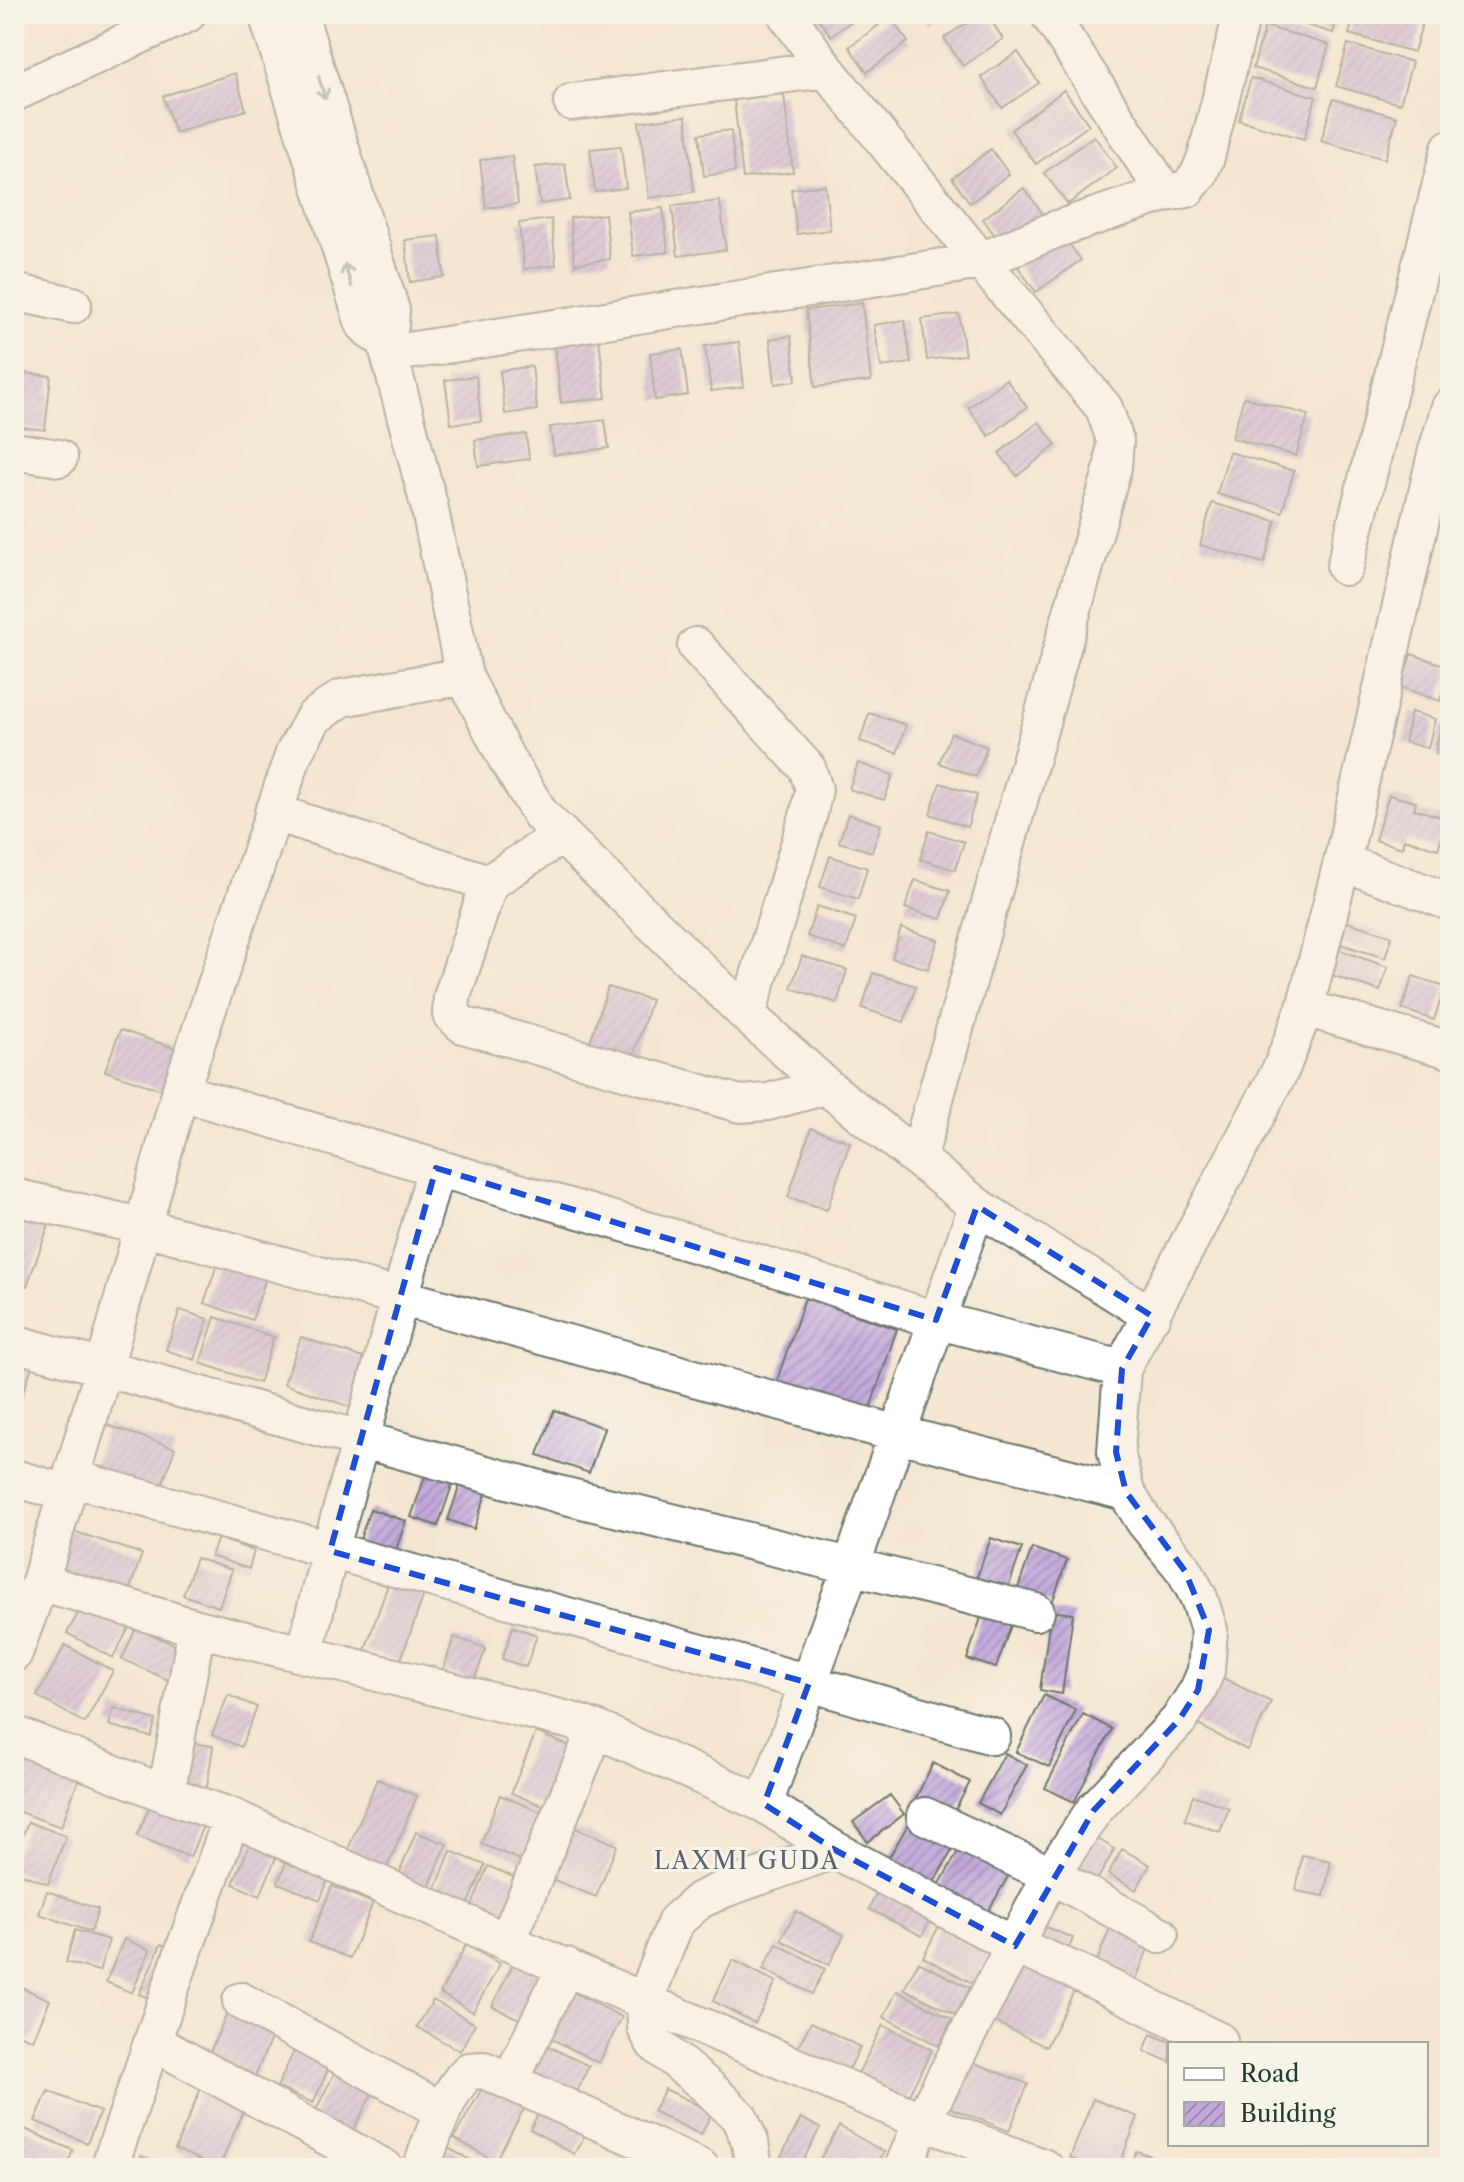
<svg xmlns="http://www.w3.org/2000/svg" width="1464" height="2182" viewBox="0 0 1464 2182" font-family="'Libre Caslon Text',serif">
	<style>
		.building { fill: url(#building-hatch) }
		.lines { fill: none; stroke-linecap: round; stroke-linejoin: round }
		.street-casing { stroke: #6a786b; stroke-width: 40 }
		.street { stroke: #fff; stroke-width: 36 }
		.oneway { stroke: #8f9e9a }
		.marked { fill: none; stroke: #1d4ed8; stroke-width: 6; stroke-dasharray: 16 10; stroke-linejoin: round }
		.labels { text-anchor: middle; stroke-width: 6; stroke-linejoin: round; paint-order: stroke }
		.neighbourhood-label { font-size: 24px; letter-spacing: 2px; fill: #58626e; stroke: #f7f3e8 }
	</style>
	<defs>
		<pattern id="building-hatch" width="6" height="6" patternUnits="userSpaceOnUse" patternTransform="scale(2)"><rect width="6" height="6" fill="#c2a7db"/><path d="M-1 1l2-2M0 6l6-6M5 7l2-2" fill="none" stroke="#9d89b2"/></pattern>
	</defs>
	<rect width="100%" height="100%" fill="#f7f3e8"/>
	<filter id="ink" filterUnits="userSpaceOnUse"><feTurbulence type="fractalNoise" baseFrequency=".0125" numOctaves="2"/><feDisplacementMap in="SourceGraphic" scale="16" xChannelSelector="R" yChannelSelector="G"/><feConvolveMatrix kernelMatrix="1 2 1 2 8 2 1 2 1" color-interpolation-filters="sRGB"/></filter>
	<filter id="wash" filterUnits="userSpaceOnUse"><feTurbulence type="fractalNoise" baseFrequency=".006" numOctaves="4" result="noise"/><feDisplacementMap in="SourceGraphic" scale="32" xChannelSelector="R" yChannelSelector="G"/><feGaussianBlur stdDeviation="1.8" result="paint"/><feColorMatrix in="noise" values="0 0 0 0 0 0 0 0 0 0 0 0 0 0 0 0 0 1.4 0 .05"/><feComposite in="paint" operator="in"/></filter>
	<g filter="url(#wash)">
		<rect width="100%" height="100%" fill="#f4e6d1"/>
		<g id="blocks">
			<path class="building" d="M815,14H861L831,36Z
				M922,14H945L930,25Z
				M980,14H987L1003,39L963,66L944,38Z
				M1158,14H1184L1181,23Z
				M1269,14H1338L1333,33Z
				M1355,14H1425L1414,52L1349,34Z
				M890,17L908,42L867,72L849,47Z
				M1265,26L1329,45L1317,87L1253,68Z
				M1348,44L1412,62L1400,104L1336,86Z
				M1018,52L1039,83L1002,108L981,77Z
				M235,73L246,110L175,133L163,96Z
				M1251,78L1316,97L1304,139L1239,120Z
				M1064,90L1089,125L1036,164L1011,130Z
				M784,94L793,172L743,178L734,100Z
				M1333,99L1397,117L1385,159L1321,141Z
				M686,116L694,192L649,198L639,122Z
				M731,130L735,172L704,176L699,134Z
				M1094,136L1117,168L1068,204L1044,173Z
				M621,146L626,188L595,192L590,149Z
				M991,149L1009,174L970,203L952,178Z
				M512,156L518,204L486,208L480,160Z
				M565,164L570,200L540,204L535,167Z
				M825,185L830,230L797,234L791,189Z
				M1024,188L1043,214L1002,245L983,219Z
				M720,201L726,250L678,256L672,206Z
				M663,208L668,252L633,256L628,212Z
				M605,214L610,259L575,264L570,218Z
				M551,219L556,265L524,269L519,223Z
				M1062,234L1081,260L1036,292L1018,267Z
				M440,236L444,277L410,282L405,240Z
				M862,303L871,381L815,387L806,310Z
				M14,311L21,312L16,345L14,344Z
				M959,314L965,355L927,360L922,319Z
				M905,320L911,363L881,367L874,325Z
				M598,331L606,398L561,403L554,337Z
				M791,336L796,381L775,384L770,339Z
				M739,342L744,387L711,391L705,346Z
				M682,349L688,395L655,400L650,353Z
				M532,366L537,410L505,414L500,371Z
				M14,372L51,376L45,430L14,426Z
				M476,376L481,421L451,424L445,380Z
				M1006,379L1027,407L989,436L968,408Z
				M1244,397L1308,415L1296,456L1232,438Z
				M605,420L609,448L554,455L550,427Z
				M1039,422L1056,445L1017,476L999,453Z
				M526,434L529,459L478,466L475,440Z
				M1229,452L1294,471L1282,512L1217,494Z
				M1212,503L1276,521L1264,563L1200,545Z
				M1411,654L1450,667L1440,701L1400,687Z
				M1411,712L1435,719L1428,748L1404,742Z
				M869,713L906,725L897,753L860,741Z
				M1441,726L1450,728V757L1435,754Z
				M951,733L987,747L976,777L939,763Z
				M858,763L893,775L884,800L849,789Z
				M940,783L977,795L967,827L930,814Z
				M1389,795L1416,802L1414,809L1448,819L1438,849L1404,839L1402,848L1375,840Z
				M848,814L881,825L872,852L839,842Z
				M929,831L964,842L955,870L920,859Z
				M830,856L867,868L858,899L820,887Z
				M915,880L950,891L941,919L905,908Z
				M817,906L856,919L846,950L807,936Z
				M1344,921L1392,936L1385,958L1337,943Z
				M901,928L938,940L928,969L892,958Z
				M1334,948L1388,967L1380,991L1326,973Z
				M802,956L847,970L837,1003L791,988Z
				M873,973L916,986L904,1022L862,1008Z
				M1413,976L1445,987L1434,1020L1402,1009Z
				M608,987L651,1000L632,1061L588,1047Z
				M120,1030L184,1051L170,1093L105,1071Z
				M811,1128L850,1142L827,1210L788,1197Z
				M14,1212L49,1224L27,1286L14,1281Z
				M218,1262L266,1278L252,1320L204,1303Z
				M805,1298L897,1329L868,1414L776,1383Z
				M180,1310L208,1319L195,1360L166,1350Z
				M215,1317L274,1337L259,1383L200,1363Z
				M301,1337L372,1361L356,1409L284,1384Z
				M14,1344L37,1352L21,1398L14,1396Z
				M554,1410L604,1428L589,1473L538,1455Z
				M107,1425L175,1448L159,1494L91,1471Z
				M430,1462L457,1471L438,1526L411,1517Z
				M463,1476L489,1485L474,1529L448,1520Z
				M370,1509L406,1521L391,1564L356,1552Z
				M67,1529L142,1554L128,1594L54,1569Z
				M218,1538L254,1551L249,1569L211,1556Z
				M991,1538L1022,1548L1007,1591L976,1580Z
				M1032,1548L1067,1560L1052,1603L1017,1591Z
				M196,1558L232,1570L219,1607L183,1595Z
				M389,1582L424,1594L400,1662L365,1650Z
				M85,1601L130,1626L113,1658L67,1633Z
				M1051,1611L1073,1614L1062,1694L1040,1690Z
				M982,1615L1011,1625L996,1668L967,1659Z
				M513,1627L537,1635L526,1667L502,1659Z
				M136,1628L182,1648L168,1680L122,1659Z
				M454,1637L486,1648L474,1681L443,1670Z
				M65,1645L113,1671L85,1723L37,1696Z
				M1221,1677L1271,1702L1247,1750L1196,1724Z
				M228,1695L257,1707L241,1747L212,1735Z
				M1044,1695L1076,1710L1049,1767L1016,1752Z
				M114,1708L156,1720L151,1737L109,1725Z
				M1083,1714L1112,1729L1074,1802L1045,1788Z
				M536,1732L583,1752L558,1812L511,1793Z
				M186,1742L213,1746L206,1794L178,1790Z
				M20,1748L82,1770L61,1827L14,1810V1765Z
				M1005,1753L1027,1765L1000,1815L978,1803Z
				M933,1763L970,1782L950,1820L914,1802Z
				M377,1779L417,1796L383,1878L343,1862Z
				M500,1795L553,1817L533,1865L481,1844Z
				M890,1795L904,1814L868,1842L853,1822Z
				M1193,1795L1229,1808L1220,1832L1185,1820Z
				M152,1800L205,1821L190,1857L137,1836Z
				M913,1816L957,1842L931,1887L887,1861Z
				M559,1821L617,1845L596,1897L537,1873Z
				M28,1822L66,1836L48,1884L14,1871V1859Z
				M1084,1831L1115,1849L1089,1894L1058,1875Z
				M255,1832L282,1843L260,1896L233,1884Z
				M416,1832L447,1844L424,1899L394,1886Z
				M961,1846L1010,1873L985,1917L937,1889Z
				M292,1847L334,1864L320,1900L278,1883Z
				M1122,1849L1150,1865L1136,1890L1108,1874Z
				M451,1851L485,1865L464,1914L431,1901Z
				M1302,1855L1331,1861L1324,1896L1296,1891Z
				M488,1866L528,1883L507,1934L467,1918Z
				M332,1886L373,1903L350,1958L309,1942Z
				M47,1891L98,1909L91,1932L39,1914Z
				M877,1892L931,1919L922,1936L869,1909Z
				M796,1911L844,1935L829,1965L781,1940Z
				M1113,1920L1153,1936L1131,1992L1091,1977Z
				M941,1922L992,1949L974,1984L923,1957Z
				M1033,1922L1073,1938L1066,1956L1025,1940Z
				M75,1930L109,1940L99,1971L66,1962Z
				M124,1939L150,1950L132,1993L106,1982Z
				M161,1944L177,1951L156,2001L139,1994Z
				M777,1944L825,1969L812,1994L763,1969Z
				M466,1945L500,1964L473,2012L440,1993Z
				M733,1960L776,1982L755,2023L713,2001Z
				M1019,1961L1075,1989L1046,2047L990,2019Z
				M514,1962L555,1982L534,2026L492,2006Z
				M918,1962L970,1988L956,2015L904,1989Z
				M14,1984L50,2000L33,2040L14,2032Z
				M563,1987L622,2017L599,2063L540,2033Z
				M897,1991L952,2019L939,2046L884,2017Z
				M433,2000L475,2024L460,2051L417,2027Z
				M229,2009L275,2029L252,2083L205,2063Z
				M811,2022L860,2047L846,2076L796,2051Z
				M883,2025L932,2050L902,2108L853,2083Z
				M1151,2034L1170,2042V2062L1144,2051Z
				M535,2040L589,2066L571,2102L518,2076Z
				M299,2041L334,2057L313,2103L277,2087Z
				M957,2056L1028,2084L1009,2131L938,2103Z
				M335,2072L373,2092L348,2140L310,2121Z
				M488,2078L529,2100L495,2161L454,2138Z
				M204,2081L248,2100L219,2168L175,2149Z
				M665,2089L712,2112L701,2135L653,2111Z
				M48,2091L100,2112L87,2143L35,2121Z
				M1093,2099L1138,2117L1118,2168H1097L1070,2158Z
				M542,2107L587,2132L574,2154L530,2129Z
				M801,2118L820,2128L799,2168H775Z
				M839,2126L884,2152L875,2168H815Z
				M20,2127L73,2150L66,2168H14V2141Z
				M448,2148L485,2168H437Z
				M1136,2151L1154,2157L1150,2168H1129Z
				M141,2156L169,2168H136Z"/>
		</g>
	</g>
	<g filter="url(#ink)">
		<use href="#blocks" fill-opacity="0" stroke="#6a786b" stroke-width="2"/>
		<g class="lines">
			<defs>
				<path id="street" d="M267,14L364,324L373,333L385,339
					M299,14L391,310L390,326L385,339L429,505L464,676L506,758L541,815L747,1015L826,1086L977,1206L1152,1316
					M786,14L826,69L981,261L1054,230L1165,193L1187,189L1199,174L1206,157L1242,14
					M1049,14L1165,193
					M14,93L187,14
					M572,102L826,69
					M14,292L73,305
					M389,354L981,261L1104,408L1115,440L1113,467L918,1159
					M14,451L59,458
					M1345,567L1450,148
					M696,646L807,768L814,789L809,813L747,1015
					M273,812L489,883
					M562,835L489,883L452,997L451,1014L463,1025L740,1104L768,1102L826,1086
					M1342,862L1450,902
					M1305,1008L1450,1050
					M180,1092L755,1262L936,1320L1122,1369
					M14,1197L141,1226L898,1434L1126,1492
					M14,1343L558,1494L1036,1612
					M14,1478L67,1493
					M71,1478L809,1683L992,1736
					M40,1582L197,1628L572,1721L596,1729L764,1804L835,1850L1015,1946L1073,1970L1219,2041
					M14,1653L40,1582L104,1368L180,1092L294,753L314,717L342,698L464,676
					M304,1655L330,1551L436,1168
					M14,1734L166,1794L232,1817L507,1942L922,2121L1045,2168
					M166,1794L197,1628
					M764,1804L851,1567L977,1206
					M925,1816L1051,1875L1160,1935
					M507,1942L596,1729
					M241,2001L443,2111
					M153,2042L385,2168
					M510,2081L566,1966
					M109,2168L180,1961L232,1817
					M421,2168C434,2136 444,2095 469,2071L484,2070L701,2168
					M752,2168L753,2162L750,2142L739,2117L708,2087L654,2043L646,2028L645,2000L676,1921L700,1900L724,1889L835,1850
					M903,2168L922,2121L1051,1875L1094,1810L1179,1720L1198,1690L1206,1671L1209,1630L1199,1598L1185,1571L1144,1521L1126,1492L1116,1452L1122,1369L1281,1069L1305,1008L1342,862L1436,454L1450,407"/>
			</defs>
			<use href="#street" class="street-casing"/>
			<use href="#street" class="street"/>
		</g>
		<defs><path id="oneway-shaft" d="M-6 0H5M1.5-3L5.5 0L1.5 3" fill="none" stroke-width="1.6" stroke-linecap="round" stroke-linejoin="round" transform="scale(2)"/></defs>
		<g class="oneway">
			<use href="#oneway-shaft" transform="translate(322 88) rotate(73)"/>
			<use href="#oneway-shaft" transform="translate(348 275) rotate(-107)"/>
		</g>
	</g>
	<path d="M0 0H1464V2182H0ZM436,1168L936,1320L977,1206L1152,1316L1122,1369L1116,1452L1126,1492L1185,1571L1209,1630L1198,1690L1179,1720L1094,1810L1015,1946L835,1850L764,1804L809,1683L330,1551Z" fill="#f4e6d1" fill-opacity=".55" fill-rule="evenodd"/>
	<path class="marked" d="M436,1168L936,1320L977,1206L1152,1316L1122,1369L1116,1452L1126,1492L1185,1571L1209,1630L1198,1690L1179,1720L1094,1810L1015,1946L835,1850L764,1804L809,1683L330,1551Z"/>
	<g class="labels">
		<g class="neighbourhood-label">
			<text x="747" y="1869">LAXMI GUDA</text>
		</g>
	</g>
	<rect width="1464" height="2182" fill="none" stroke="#f7f3e8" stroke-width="48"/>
	<rect x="1168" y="2042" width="260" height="104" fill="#f7f3e8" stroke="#a1aaa0" stroke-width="2"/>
	<rect x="1184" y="2068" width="40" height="12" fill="#ffffff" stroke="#a1aaa0" stroke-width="2"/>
	<text x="1240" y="2082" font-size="24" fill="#1f3d34">Road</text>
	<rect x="1184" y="2102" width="40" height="24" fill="url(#building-hatch)" stroke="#a1aaa0" stroke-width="2"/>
	<text x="1240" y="2122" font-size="24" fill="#1f3d34">Building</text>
</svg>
